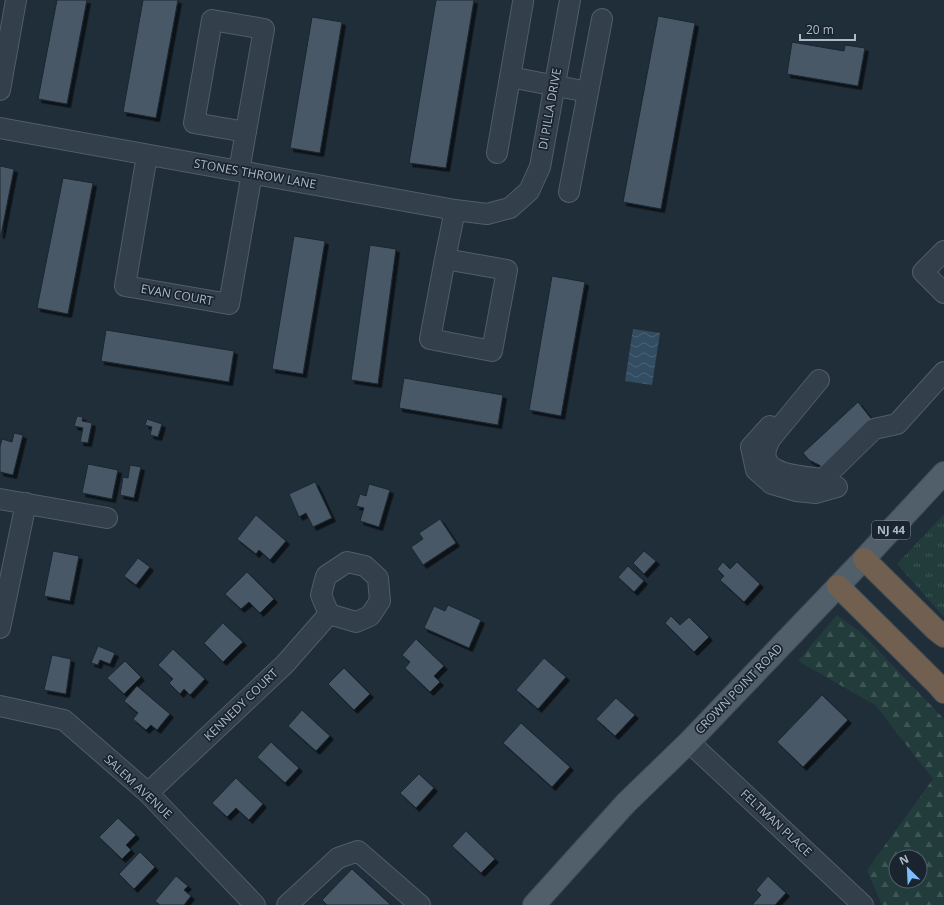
<svg xmlns="http://www.w3.org/2000/svg" width="944" height="905" viewBox="0 0 944 905" font-family="'Open Sans',sans-serif">
	<style>
		.grass { fill: url(#grass-tufts) }
		.forest { fill: url(#forest-firs); fill-rule: evenodd }
		.water { fill: url(#water-waves) }
		.building { fill: #485866; stroke: #1b2631; filter: url(#shadow) }
		.lines { fill: none; stroke-linecap: round; stroke-linejoin: round }
		.minor-casing { stroke: #515d68; stroke-width: 22 }
		.major-casing { stroke: #404b57; stroke-width: 24 }
		.highway-casing { stroke: #3e4a55; stroke-width: 24 }
		.minor { stroke: #333f4a; stroke-width: 20 }
		.major { stroke: #515f6a; stroke-width: 22 }
		.highway { stroke: #716050; stroke-width: 22 }
		.labels { text-anchor: middle; stroke-width: 3.5; stroke-linejoin: round; paint-order: stroke }
		.shield { fill: #19242f; stroke: #818d99; stroke-width: 1 }
		.shield-label { font-size: 11px; font-weight: bold; fill: #aebac7 }
		.street-label { font-size: 12px; fill: #aebac7; stroke: #19242f }
	</style>
	<defs>
		<pattern id="grass-tufts" width="24" height="20" patternUnits="userSpaceOnUse"><rect width="24" height="20" fill="#223b3b"/><path d="M3 7l-1-3M5 7V3M7 7l1-3M15 17l-1-3M17 17v-4M19 17l1-3" fill="none" stroke="#405556"/></pattern>
		<pattern id="forest-firs" width="22" height="20" patternUnits="userSpaceOnUse"><rect width="22" height="20" fill="#223b3b"/><path d="M5 1l3.5 6h-7zM16 11l3.5 6h-7z" fill="#405556"/></pattern>
		<pattern id="water-waves" width="16" height="10" patternUnits="userSpaceOnUse"><rect width="16" height="10" fill="#324c62"/><path d="M0 5q4-4 8 0t8 0" fill="none" stroke="#4d6477"/></pattern>
		<filter id="shadow"><feDropShadow dx="3.5" dy="3.5" stdDeviation="0" flood-color="#0009"/></filter>
	</defs>
	<rect width="100%" height="100%" fill="#202e3a"/>
	<path class="grass" d="M944,514V617L897,564Z"/>
	<path class="forest" d="M837,615L863,634L944,719V905H882L867,870L933,779L875,705L798,661ZM896,857H920V881H896Z"/>
	<path class="water" d="M633,329L660,333L652,385L625,381Z"/>
	<path class="building" d="M57,0H87L67,104L38,99Z
		M143,0H178L156,118L123,112Z
		M436,0H474L446,168L409,163Z
		M658,16L695,23L661,209L623,202Z
		M312,17L342,22L320,153L290,148Z
		M792,42L844,51L845,45L865,48L858,86L787,74Z
		M0,166L14,169L1,235H0Z
		M63,178L93,183L68,314L37,308Z
		M294,236L325,241L303,374L272,369Z
		M370,245L396,249L378,384L351,380Z
		M552,276L585,282L561,416L529,410Z
		M106,330L234,351L229,382L101,361Z
		M404,378L503,395L498,425L399,408Z
		M858,402L873,421L827,469L809,460L803,453Z
		M77,416L83,417L82,421L92,423L88,443L80,442L83,428L74,426Z
		M147,419L162,424L158,437L150,435L152,427L145,425Z
		M14,433L23,435L13,475L0,472V447L2,439L12,442Z
		M88,464L118,470L112,499L82,493Z
		M130,465L141,467L134,498L120,495L123,477L128,478Z
		M315,482L332,518L313,527L306,513L299,517L289,494Z
		M369,484L390,490L379,527L360,521L364,508L356,506L360,494L366,496Z
		M256,515L286,541L270,560L259,550L256,554L237,539Z
		M440,519L456,543L423,565L411,547L423,539L419,533Z
		M53,551L79,556L70,601L44,596Z
		M644,551L656,561L644,574L633,563Z
		M138,558L150,567L136,585L124,576Z
		M723,562L730,569L737,562L760,584L744,602L720,580L724,576L717,569Z
		M628,566L644,581L634,592L618,577Z
		M247,572L274,599L260,613L249,602L241,609L225,594Z
		M448,605L481,620L469,648L424,628L434,606L445,611Z
		M671,616L680,625L689,617L709,637L694,652L665,623Z
		M223,623L243,642L223,662L204,643Z
		M416,639L444,666L434,676L440,682L430,692L405,668L410,662L402,655Z
		M98,646L115,653L110,664L100,660L98,665L91,663Z
		M173,649L205,679L190,695L184,689L180,694L169,683L173,679L158,665Z
		M52,655L71,659L66,694L44,690Z
		M544,658L566,677L538,709L516,690Z
		M125,661L141,677L124,694L107,678Z
		M344,668L370,694L354,710L328,684Z
		M137,686L170,714L157,730L151,725L146,730L133,719L138,713L124,701Z
		M822,695L848,720L803,767L777,742Z
		M616,698L635,715L615,736L596,719Z
		M302,710L330,736L316,751L288,726Z
		M521,723L570,767L552,787L503,743Z
		M271,742L299,768L285,783L257,757Z
		M419,774L434,788L416,808L400,793Z
		M236,778L263,804L249,820L236,808L227,817L212,803Z
		M118,818L136,835L126,845L131,850L122,859L99,837Z
		M466,831L495,859L481,873L452,846Z
		M140,852L155,867L134,889L119,874Z
		M352,869L391,905H327L322,900Z
		M176,876L188,886L184,890L191,896L184,905H160L155,901Z
		M768,876L786,893L775,905H752L761,895L756,890Z"/>
	<g class="lines">
		<defs>
			<path id="minor" d="M510,77L588,92
				M0,90L16,0
				M0,128L455,210L487,214L510,208L529,191L540,167L570,0
				M497,153L523,2
				M147,155L125,286L229,304L252,173
				M239,171L264,29L212,20L194,123L246,132
				M569,192L602,19
				M944,251L923,272L944,293
				M445,259L507,270L492,351L430,339Z
				M445,259L455,210
				M819,380L771,438C749,475 799,476 823,479L874,429L897,424L944,372
				M770,426L751,447L756,470L772,484L796,491L816,493L837,487
				M0,499L107,518
				M347,562L365,566L378,578L380,601L370,616L356,622L329,614L321,595L326,576Z
				M0,628L26,503
				M0,706L64,720L148,793L255,905
				M689,742L863,905
				M148,793L285,664L329,614
				M287,905L338,858L358,851L420,905"/>
			<path id="major" d="M534,905L626,803L689,742L864,559L944,473"/>
			<path id="highway" d="M864,559L935,629L944,636
				M838,586L938,685L944,692"/>
		</defs>
		<use href="#minor" class="minor-casing"/>
		<use href="#major" class="major-casing"/>
		<use href="#highway" class="highway-casing"/>
		<use href="#minor" class="minor"/>
		<use href="#major" class="major"/>
		<use href="#highway" class="highway"/>
	</g>
	<g class="labels">
		<rect class="shield" x="872" y="521" width="38" height="18" rx="3"/>
		<g class="shield-label">
			<text x="891" y="534">NJ 44</text>
		</g>
		<g class="street-label">
			<text transform="translate(550 109) rotate(-80)" y="4">DI PILLA DRIVE</text>
			<text transform="translate(255 174) rotate(10)" y="4">STONES THROW LANE</text>
			<text transform="translate(177 295) rotate(10)" y="4">EVAN COURT</text>
			<text transform="translate(739 689) rotate(-46)" y="4">CROWN POINT ROAD</text>
			<text transform="translate(241 705) rotate(-44)" y="4">KENNEDY COURT</text>
			<text transform="translate(138 787) rotate(43)" y="4">SALEM AVENUE</text>
			<text transform="translate(776 823) rotate(43)" y="4">FELTMAN PLACE</text>
		</g>
	</g>
	<g transform="translate(908 869) rotate(336)"><circle r="19" fill="#19242f" stroke="#55606c"/>
	<path d="M0-3L7 15L0 10L-7 15Z" fill="#7cbdfd"/>
	<text y="-6" font-size="11" font-weight="bold" text-anchor="middle" fill="#aebac7">N</text>
	</g>
	<path d="M800 34v6h55v-6" fill="none" stroke="#aebac7" stroke-width="2"/>
	<text x="806" y="34" font-size="12" fill="#aebac7" stroke="#19242f" stroke-width="3" paint-order="stroke">20 m</text>
</svg>
